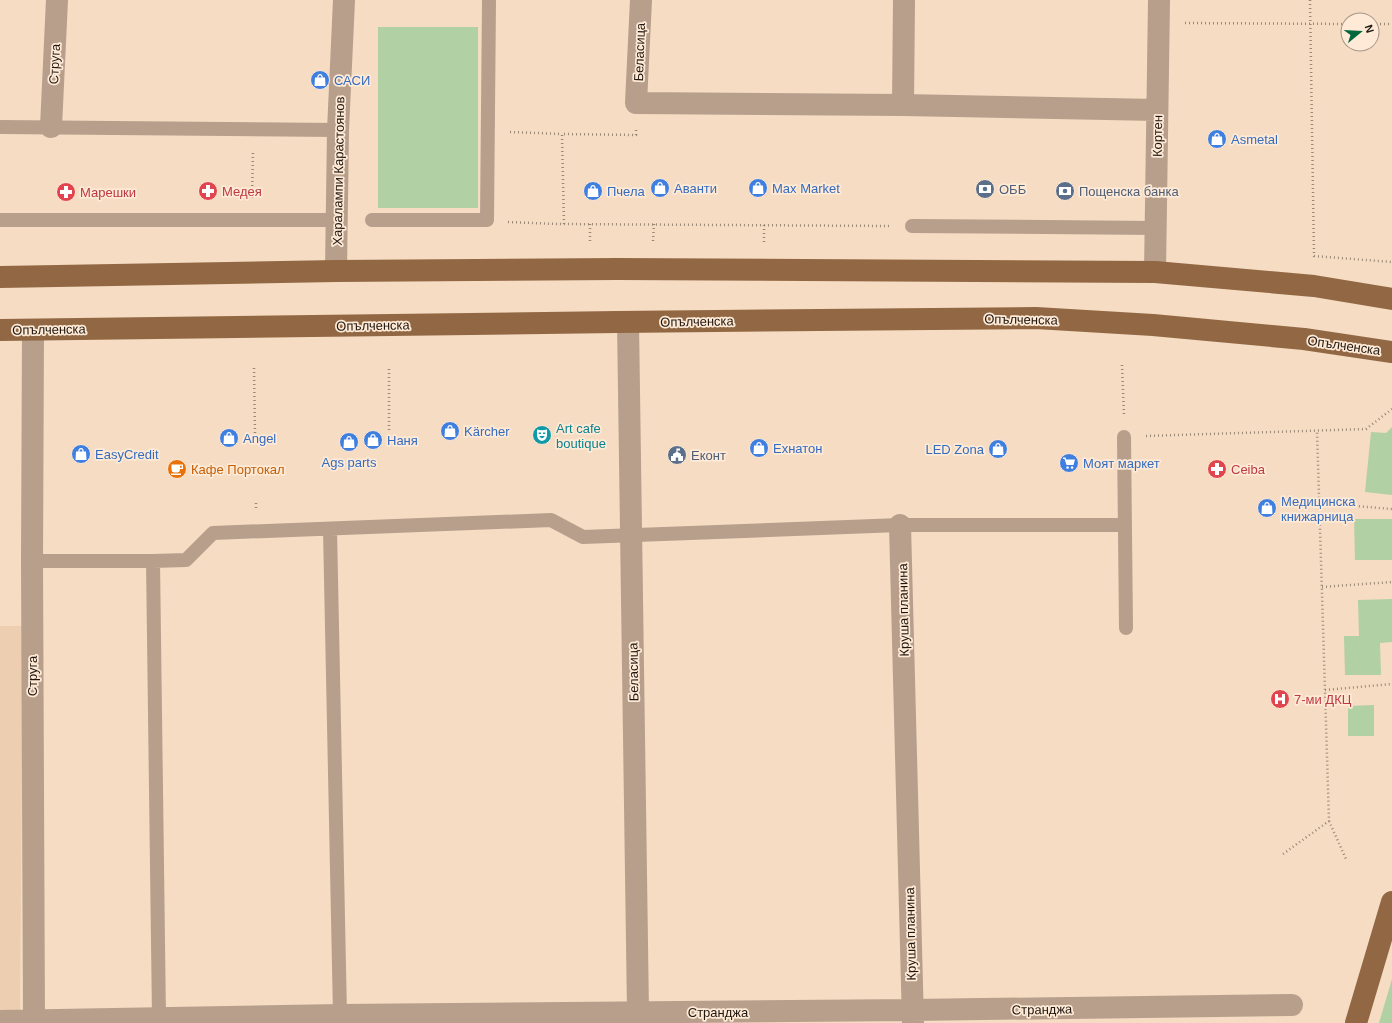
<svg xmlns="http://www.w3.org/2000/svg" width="1392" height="1023" viewBox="0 0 1392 1023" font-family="Helvetica,sans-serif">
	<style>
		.built { fill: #edceb1 }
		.green { fill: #b1d0a4 }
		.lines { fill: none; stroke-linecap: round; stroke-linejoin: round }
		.path { stroke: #9a8876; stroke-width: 2.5; stroke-dasharray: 1 3; stroke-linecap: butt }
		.lane { stroke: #b79f8c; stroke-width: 14 }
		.street { stroke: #b79f8c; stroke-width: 22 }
		.primary { stroke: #926844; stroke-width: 22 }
		.labels { text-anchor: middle; stroke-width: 3.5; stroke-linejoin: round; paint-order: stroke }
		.street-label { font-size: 13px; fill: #1f160e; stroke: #feead6 }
		.shop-label { font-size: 13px; fill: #366cbe; stroke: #feead6; text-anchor: start }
		.service-label { font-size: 13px; fill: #4e5e75; stroke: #feead6; text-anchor: start }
		.health-label { font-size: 13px; fill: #be3a42; stroke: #feead6; text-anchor: start }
		.culture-label { font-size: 13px; fill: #0d838f; stroke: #feead6; text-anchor: start }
		.food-label { font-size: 13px; fill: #c56008; stroke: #feead6; text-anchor: start }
	</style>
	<rect width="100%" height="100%" fill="#f5dcc3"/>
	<path class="built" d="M0,626H23L20,1014H0Z"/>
	<path class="green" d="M378,27H478V208H378Z
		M1392,427V495L1365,492L1371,432L1386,433Z
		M1354,519H1392V560H1355Z
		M1392,599V642L1380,643L1381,675H1345L1344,636H1359L1358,600Z
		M1374,705V736H1348V706Z
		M1392,979V1023H1379Z"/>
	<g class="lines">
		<path class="path" d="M1310,0L1314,256L1392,262
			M1185,23L1348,24
			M1372,24H1392
			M510,132L562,134
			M252,198L253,151
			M508,222L557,224L891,226
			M564,224L562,134L636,135V130
			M590,241V224
			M653,241L654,224
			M764,242V225
			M1122,365L1124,415
			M254,368L255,435
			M389,369V433
			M1146,436L1366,429L1392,409
			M256,503V509
			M1319,503L1392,509
			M1322,587L1392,582
			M1325,690L1392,684
			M1329,821L1346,859
			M1283,854L1329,821L1317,431"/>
		<path class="lane" d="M0,127L338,130
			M0,220H337
			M372,220H487L489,0
			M912,226L1156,228
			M1124,437L1126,628
			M330,530L340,1015
			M32,561H153L186,560L213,533L551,520L583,537L900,525H1125
			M153,561L159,1018"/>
		<path class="street" d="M641,0L636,103L903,105L1157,110
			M903,105L904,0
			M51,127L57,0
			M336,271L338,130L344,0
			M1155,272L1159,0
			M628,322L638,1012L640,1023
			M33,330L32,561L34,1023
			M900,525L913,1023
			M0,1021L340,1015L912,1010L1292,1005"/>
		<path class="primary" d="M0,277L336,271L617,269L1155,272L1314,286L1392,299
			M0,330L617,322L1036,318L1153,325L1304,339L1392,352
			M1356,1023L1392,902"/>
	</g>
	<defs>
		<symbol id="shop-disc" viewBox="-11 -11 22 22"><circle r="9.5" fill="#3f7fe0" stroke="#feead6"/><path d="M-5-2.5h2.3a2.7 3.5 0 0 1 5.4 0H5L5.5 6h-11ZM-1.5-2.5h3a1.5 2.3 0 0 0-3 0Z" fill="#fff"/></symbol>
		<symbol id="bank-disc" viewBox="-11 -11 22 22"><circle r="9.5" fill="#5c6f8a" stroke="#feead6"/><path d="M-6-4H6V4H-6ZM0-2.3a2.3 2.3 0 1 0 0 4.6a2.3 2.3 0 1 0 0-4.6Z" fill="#fff"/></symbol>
		<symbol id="pharmacy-disc" viewBox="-11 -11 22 22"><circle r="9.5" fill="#e0444e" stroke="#feead6"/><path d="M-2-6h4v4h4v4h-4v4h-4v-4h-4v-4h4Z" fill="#fff"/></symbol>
		<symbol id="theatre-disc" viewBox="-11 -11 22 22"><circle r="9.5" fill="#0f9aa8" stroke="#feead6"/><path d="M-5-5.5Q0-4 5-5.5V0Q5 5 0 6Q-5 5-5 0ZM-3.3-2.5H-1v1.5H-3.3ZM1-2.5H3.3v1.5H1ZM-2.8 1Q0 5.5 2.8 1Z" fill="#fff"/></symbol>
		<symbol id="civic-disc" viewBox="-11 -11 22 22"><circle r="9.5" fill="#5c6f8a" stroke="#feead6"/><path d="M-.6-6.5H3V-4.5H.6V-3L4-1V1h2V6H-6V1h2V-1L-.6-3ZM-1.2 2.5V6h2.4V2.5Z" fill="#fff"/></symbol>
		<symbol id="supermarket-disc" viewBox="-11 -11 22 22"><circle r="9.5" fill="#3f7fe0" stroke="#feead6"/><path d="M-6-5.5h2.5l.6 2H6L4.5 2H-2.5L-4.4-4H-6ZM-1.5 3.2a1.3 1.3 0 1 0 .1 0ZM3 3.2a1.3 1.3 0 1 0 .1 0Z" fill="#fff"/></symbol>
		<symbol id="cafe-disc" viewBox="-11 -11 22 22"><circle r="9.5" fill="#e8710a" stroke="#feead6"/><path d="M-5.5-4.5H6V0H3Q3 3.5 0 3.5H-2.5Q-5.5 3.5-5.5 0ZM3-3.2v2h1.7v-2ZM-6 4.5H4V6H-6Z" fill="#fff"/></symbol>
		<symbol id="hospital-disc" viewBox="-11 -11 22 22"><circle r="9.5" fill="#e0444e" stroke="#feead6"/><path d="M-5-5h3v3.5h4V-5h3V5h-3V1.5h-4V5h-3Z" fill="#fff"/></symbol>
	</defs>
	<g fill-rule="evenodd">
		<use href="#shop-disc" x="309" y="69" width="22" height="22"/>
		<use href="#shop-disc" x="1206" y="128" width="22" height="22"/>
		<use href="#shop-disc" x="649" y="177" width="22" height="22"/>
		<use href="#shop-disc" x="747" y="177" width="22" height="22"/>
		<use href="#bank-disc" x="974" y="178" width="22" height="22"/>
		<use href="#pharmacy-disc" x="197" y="180" width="22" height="22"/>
		<use href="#shop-disc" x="582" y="180" width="22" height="22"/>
		<use href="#bank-disc" x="1054" y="180" width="22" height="22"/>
		<use href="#pharmacy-disc" x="55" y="181" width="22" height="22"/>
		<use href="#shop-disc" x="439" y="420" width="22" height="22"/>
		<use href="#theatre-disc" x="531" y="424" width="22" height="22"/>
		<use href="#shop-disc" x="218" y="427" width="22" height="22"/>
		<use href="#shop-disc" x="362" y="429" width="22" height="22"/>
		<use href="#shop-disc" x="338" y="431" width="22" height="22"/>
		<use href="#shop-disc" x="748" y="437" width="22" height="22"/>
		<use href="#shop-disc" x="987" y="438" width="22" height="22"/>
		<use href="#shop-disc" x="70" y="443" width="22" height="22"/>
		<use href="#civic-disc" x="666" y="444" width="22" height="22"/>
		<use href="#supermarket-disc" x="1058" y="452" width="22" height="22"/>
		<use href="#cafe-disc" x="166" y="458" width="22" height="22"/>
		<use href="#pharmacy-disc" x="1206" y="458" width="22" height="22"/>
		<use href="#shop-disc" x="1256" y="497" width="22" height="22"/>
		<use href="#hospital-disc" x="1269" y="688" width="22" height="22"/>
	</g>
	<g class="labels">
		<g class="street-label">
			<text transform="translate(639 52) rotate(-88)" y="5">Беласица</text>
			<text transform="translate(54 64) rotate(-87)" y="5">Струга</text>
			<text transform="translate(1157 136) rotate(-89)" y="5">Кортен</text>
			<text transform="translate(338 171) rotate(-89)" y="5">Харалампи Карастоянов</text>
			<text transform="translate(1021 319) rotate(1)" y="5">Опълченска</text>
			<text transform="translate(697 321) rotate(-1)" y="5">Опълченска</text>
			<text transform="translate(373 325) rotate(-1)" y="5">Опълченска</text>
			<text transform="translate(49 329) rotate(-1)" y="5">Опълченска</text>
			<text transform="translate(1344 345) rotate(8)" y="5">Опълченска</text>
			<text transform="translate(903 610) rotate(-91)" y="5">Круша планина</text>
			<text transform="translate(633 672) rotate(-91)" y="5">Беласица</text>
			<text transform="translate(32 676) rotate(-90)" y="5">Струга</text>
			<text transform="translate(910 934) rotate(-91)" y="5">Круша планина</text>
			<text transform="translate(1042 1009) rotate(-1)" y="5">Странджа</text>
			<text x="718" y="1017">Странджа</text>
		</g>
		<g class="shop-label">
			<text x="334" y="85">САСИ</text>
			<text x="1231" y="144">Asmetal</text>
			<text x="674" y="193">Аванти</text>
			<text x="772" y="193">Max Market</text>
			<text x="607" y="196">Пчела</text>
			<text x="464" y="436">Kärcher</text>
			<text x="243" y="443">Angel</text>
			<text x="387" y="445">Наня</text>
			<text x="773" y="453">Ехнатон</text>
			<text x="984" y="454" text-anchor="end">LED Zona</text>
			<text x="95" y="459">EasyCredit</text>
			<text x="349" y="467" text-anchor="middle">Ags parts</text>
			<text x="1083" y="468">Моят маркет</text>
			<text x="1281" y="506">Медицинска<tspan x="1281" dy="15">книжарница</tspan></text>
		</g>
		<g class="service-label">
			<text x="999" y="194">ОББ</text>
			<text x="1079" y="196">Пощенска банка</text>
			<text x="691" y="460">Еконт</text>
		</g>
		<g class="health-label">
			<text x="222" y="196">Медея</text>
			<text x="80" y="197">Марешки</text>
			<text x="1231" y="474">Ceiba</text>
			<text x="1294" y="704">7-ми ДКЦ</text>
		</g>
		<g class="culture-label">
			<text x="556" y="433">Art cafe<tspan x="556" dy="15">boutique</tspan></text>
		</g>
		<g class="food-label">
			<text x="191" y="474">Кафе Портокал</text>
		</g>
	</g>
	<g transform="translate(1360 32) rotate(72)"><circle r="19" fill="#feead6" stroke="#a59586"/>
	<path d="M0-3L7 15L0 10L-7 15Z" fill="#00673d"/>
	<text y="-6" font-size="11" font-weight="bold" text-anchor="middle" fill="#1f160e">N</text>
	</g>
</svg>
